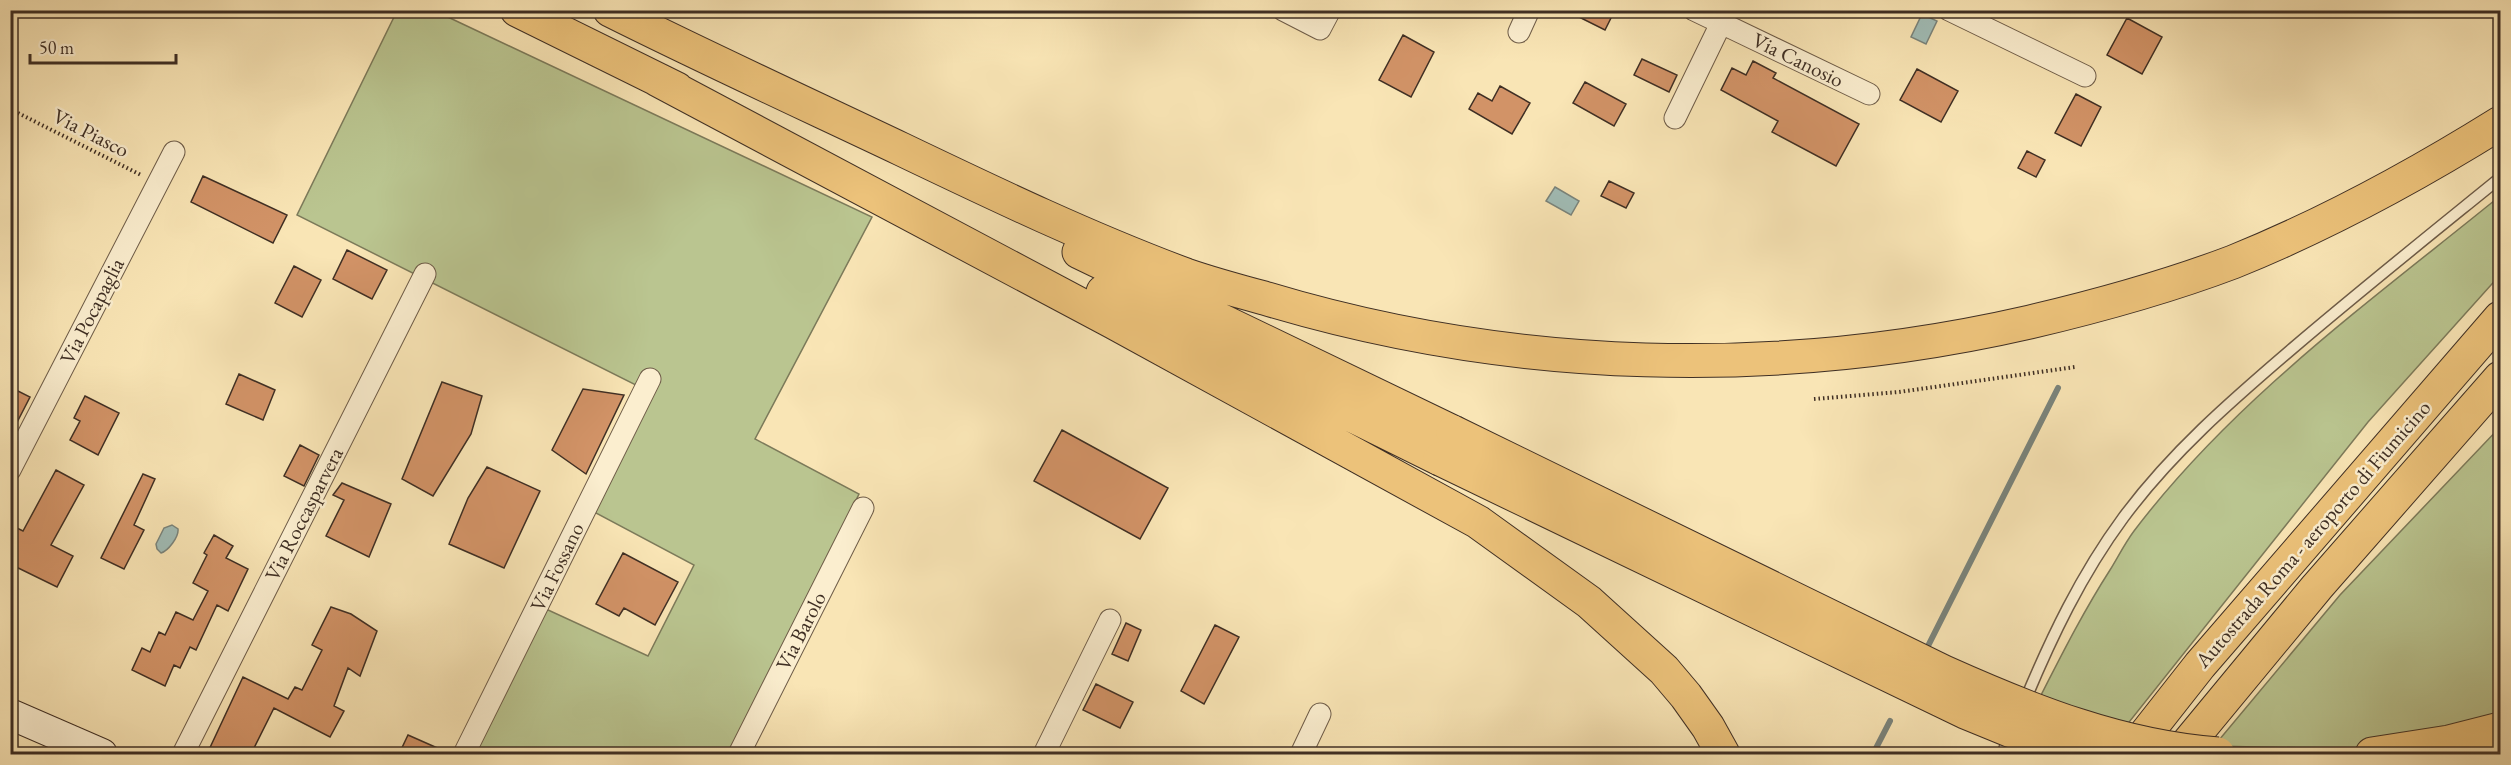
<svg xmlns="http://www.w3.org/2000/svg" width="2511" height="765" viewBox="0 0 2511 765" font-family="'EB Garamond',serif">
	<style>
		.green { fill: #bac590; stroke: #7c7a5a; stroke-width: 1.5 }
		.water { fill: #a1bdb7; stroke: #7a847c; stroke-width: 1.5 }
		.lines { fill: none; stroke-linecap: round; stroke-linejoin: round }
		.stream { stroke: #7a847c; stroke-width: 6 }
		.building { fill: #d29367; stroke: #3f2f24; stroke-width: 1.5 }
		.lane-casing { stroke: #6e5c48; stroke-width: 13 }
		.street-casing { stroke: #6e5c48; stroke-width: 23 }
		.secondary-casing { stroke: #3f2f24; stroke-width: 32 }
		.highway-casing { stroke: #3f2f24; stroke-width: 35 }
		.path { stroke: #3f2f24; stroke-width: 4; stroke-dasharray: 1.5 3; stroke-linecap: butt }
		.lane { stroke: #fbeecf; stroke-width: 10 }
		.street { stroke: #fbeecf; stroke-width: 21 }
		.secondary { stroke: #fbeecf; stroke-width: 30 }
		.highway { stroke: #ecc27a; stroke-width: 33 }
		.highway-bridge-casing { stroke: #3f2f24; stroke-width: 35; stroke-linecap: butt }
		.highway-bridge { stroke: #ecc27a; stroke-width: 33 }
		.labels { text-anchor: middle; stroke-width: 5; stroke-linejoin: round; paint-order: stroke }
		.street-label { font-size: 21px; fill: #3f2f24; stroke: #fbeecf }
	</style>
	<rect width="100%" height="100%" fill="#f9e5b5"/>
	<filter id="stains"><feTurbulence type="fractalNoise" baseFrequency=".00333" numOctaves="4"/><feColorMatrix values="0 0 0 0 .2 0 0 0 0 .09 0 0 0 0 .02 0 0 0 .5 -.17"/></filter>
	<radialGradient id="worn" r=".72"><stop offset=".6" stop-color="#630" stop-opacity="0"/><stop offset="1" stop-color="#630" stop-opacity=".3"/></radialGradient>
	<path class="green" d="M433,10L872,217L755,439L859,494L731,754H474L546,609L648,656L694,565L594,512L650,392L297,215L397,11Z
		M2500,196V275L2368,422L2126,726L2038,701C2061,656 2083,612 2110,570C2118,557 2125,543 2134,531C2234,399 2372,300 2500,196Z
		M2500,427V720L2423,738L2349,749L2214,746L2340,595Z"/>
	<path class="water" d="M1922,14L1937,21L1926,44L1911,37Z
		M1555,187L1579,201L1571,215L1546,201Z
		M172,525L178,529C179,537 168,551 161,553L157,549L156,544L164,528Z"/>
	<g class="lines">
		<path class="stream" d="M1928,646L2058,388
			M1873,754L1890,721"/>
	</g>
	<path class="building" d="M1565,10H1615L1605,30Z
		M2127,18L2162,37L2142,74L2107,55Z
		M1403,35L1434,52L1411,97L1379,80Z
		M1642,59L1677,75L1669,92L1634,75Z
		M1753,61L1776,73L1773,78L1859,124L1836,166L1772,132L1778,121L1721,90L1732,68L1746,75Z
		M1917,69L1958,91L1941,122L1900,100Z
		M1585,82L1626,104L1614,126L1573,103Z
		M1500,86L1530,103L1512,134L1469,109L1478,93L1492,101Z
		M2076,94L2101,107L2081,146L2055,133Z
		M2027,151L2045,160L2036,177L2018,168Z
		M203,176L287,215L273,243L191,202Z
		M1609,181L1634,193L1626,208L1601,196Z
		M347,250L387,270L372,299L333,279Z
		M294,266L321,280L302,317L275,303Z
		M239,374L275,390L263,420L226,404Z
		M442,382L482,396L471,434L433,496L402,479Z
		M10,387L30,397L10,436Z
		M583,389L624,395L586,474L552,450Z
		M85,396L119,413L98,455L70,440L80,421L74,418Z
		M1062,430L1168,488L1140,539L1034,481Z
		M300,445L319,455L304,486L284,476Z
		M487,467L540,491L504,568L449,544L468,498Z
		M56,470L84,485L51,545L73,556L57,587L10,564V540L17,528L23,531Z
		M143,474L155,479L134,525L144,530L124,569L101,558Z
		M342,483L391,504L369,557L326,536L344,500L333,495Z
		M214,535L233,546L226,558L248,569L228,611L217,605L196,650L190,647L180,668L174,665L165,686L132,670L142,648L150,652L159,632L165,635L176,612L193,620L208,591L193,583L207,555L204,553Z
		M623,553L678,582L655,625L624,608L619,616L596,604Z
		M331,607L351,614L377,631L360,676L348,668L334,706L344,711L330,737L274,708L251,754H207L243,677L288,699L295,687L302,690L322,650L312,645Z
		M1126,623L1141,630L1128,661L1112,654Z
		M1215,625L1239,637L1204,704L1181,691Z
		M1096,684L1133,702L1120,728L1083,710Z
		M408,735L451,754H399Z"/>
	<g class="lines">
		<defs>
			<path id="lane" d="M2024,703C2051,638 2081,575 2123,518C2171,453 2231,401 2293,348C2361,290 2431,234 2500,178
				M2002,754L2011,734"/>
			<path id="street" d="M1283,10L1320,29L1330,10
				M1694,10L1869,94
				M1949,10L2085,76
				M1519,32L1529,10
				M1675,118L1727,11
				M10,470L174,152
				M183,754L425,274
				M464,754L650,379
				M739,754L863,508
				M1044,754L1110,620
				M1301,754L1320,714"/>
			<path id="secondary" d="M10,714L102,754"/>
			<path id="highway" d="M517,10L677,89
				M610,10C706,58 804,103 901,149C995,194 1089,239 1186,275C1212,284 1238,291 1264,298C1512,373 1777,380 2030,322C2098,306 2167,287 2233,262C2327,224 2415,176 2500,123
				M658,80L1113,322L1478,522L1589,602L1664,670L1686,696L1708,727L1723,754
				M1079,252L1453,432
				M1103,292L1440,459
				M2130,754L2200,665L2500,318
				M2179,754L2317,587L2500,378
				M2372,754L2449,742L2500,729"/>
		</defs>
		<use href="#lane" class="lane-casing"/>
		<use href="#street" class="street-casing"/>
		<use href="#secondary" class="secondary-casing"/>
		<use href="#highway" class="highway-casing"/>
		<path class="path" d="M10,109L141,175
			M1814,399L1899,392L2075,367"/>
		<use href="#lane" class="lane"/>
		<use href="#street" class="street"/>
		<use href="#secondary" class="secondary"/>
		<use href="#highway" class="highway"/>
		<defs>
			<path id="highway-bridge" d="M1453,432L1944,672C2031,711 2121,747 2218,754
				M1440,459L1965,712L2009,730L2083,754"/>
		</defs>
		<use href="#highway-bridge" class="highway-bridge-casing"/>
		<use href="#highway-bridge" class="highway-bridge"/>
	</g>
	<g class="labels">
		<g class="street-label">
			<text transform="translate(1798 60) rotate(26)" y="7">Via Canosio</text>
			<text transform="translate(91 133) rotate(27)" y="7">Via Piasco</text>
			<text transform="translate(92 311) rotate(-63)" y="7">Via Pocapaglia</text>
			<text transform="translate(304 514) rotate(-63)" y="7">Via Roccasparvera</text>
			<text transform="translate(2313 534) rotate(-49)" y="7">Autostrada Roma - aeroporto di Fiumicino</text>
			<text transform="translate(557 567) rotate(-64)" y="7">Via Fossano</text>
			<text transform="translate(801 631) rotate(-63)" y="7">Via Barolo</text>
		</g>
	</g>
	<rect width="2511" height="765" fill="none" stroke="#f9e5b5" stroke-width="36"/>
	<rect x="12" y="12" width="2487" height="741" fill="none" stroke="#3f2f24" stroke-width="3"/>
	<rect x="18" y="18" width="2475" height="729" fill="none" stroke="#3f2f24" stroke-width="1.5"/>
	<path d="M30 54v9h146v-9" fill="none" stroke="#3f2f24" stroke-width="3"/>
	<text x="39" y="54" font-size="18" fill="#3f2f24" stroke="#fbeecf" stroke-width="4.5" paint-order="stroke">50 m</text>
	<rect width="100%" height="100%" filter="url(#stains)"/>
	<rect width="100%" height="100%" fill="url(#worn)"/>
</svg>
